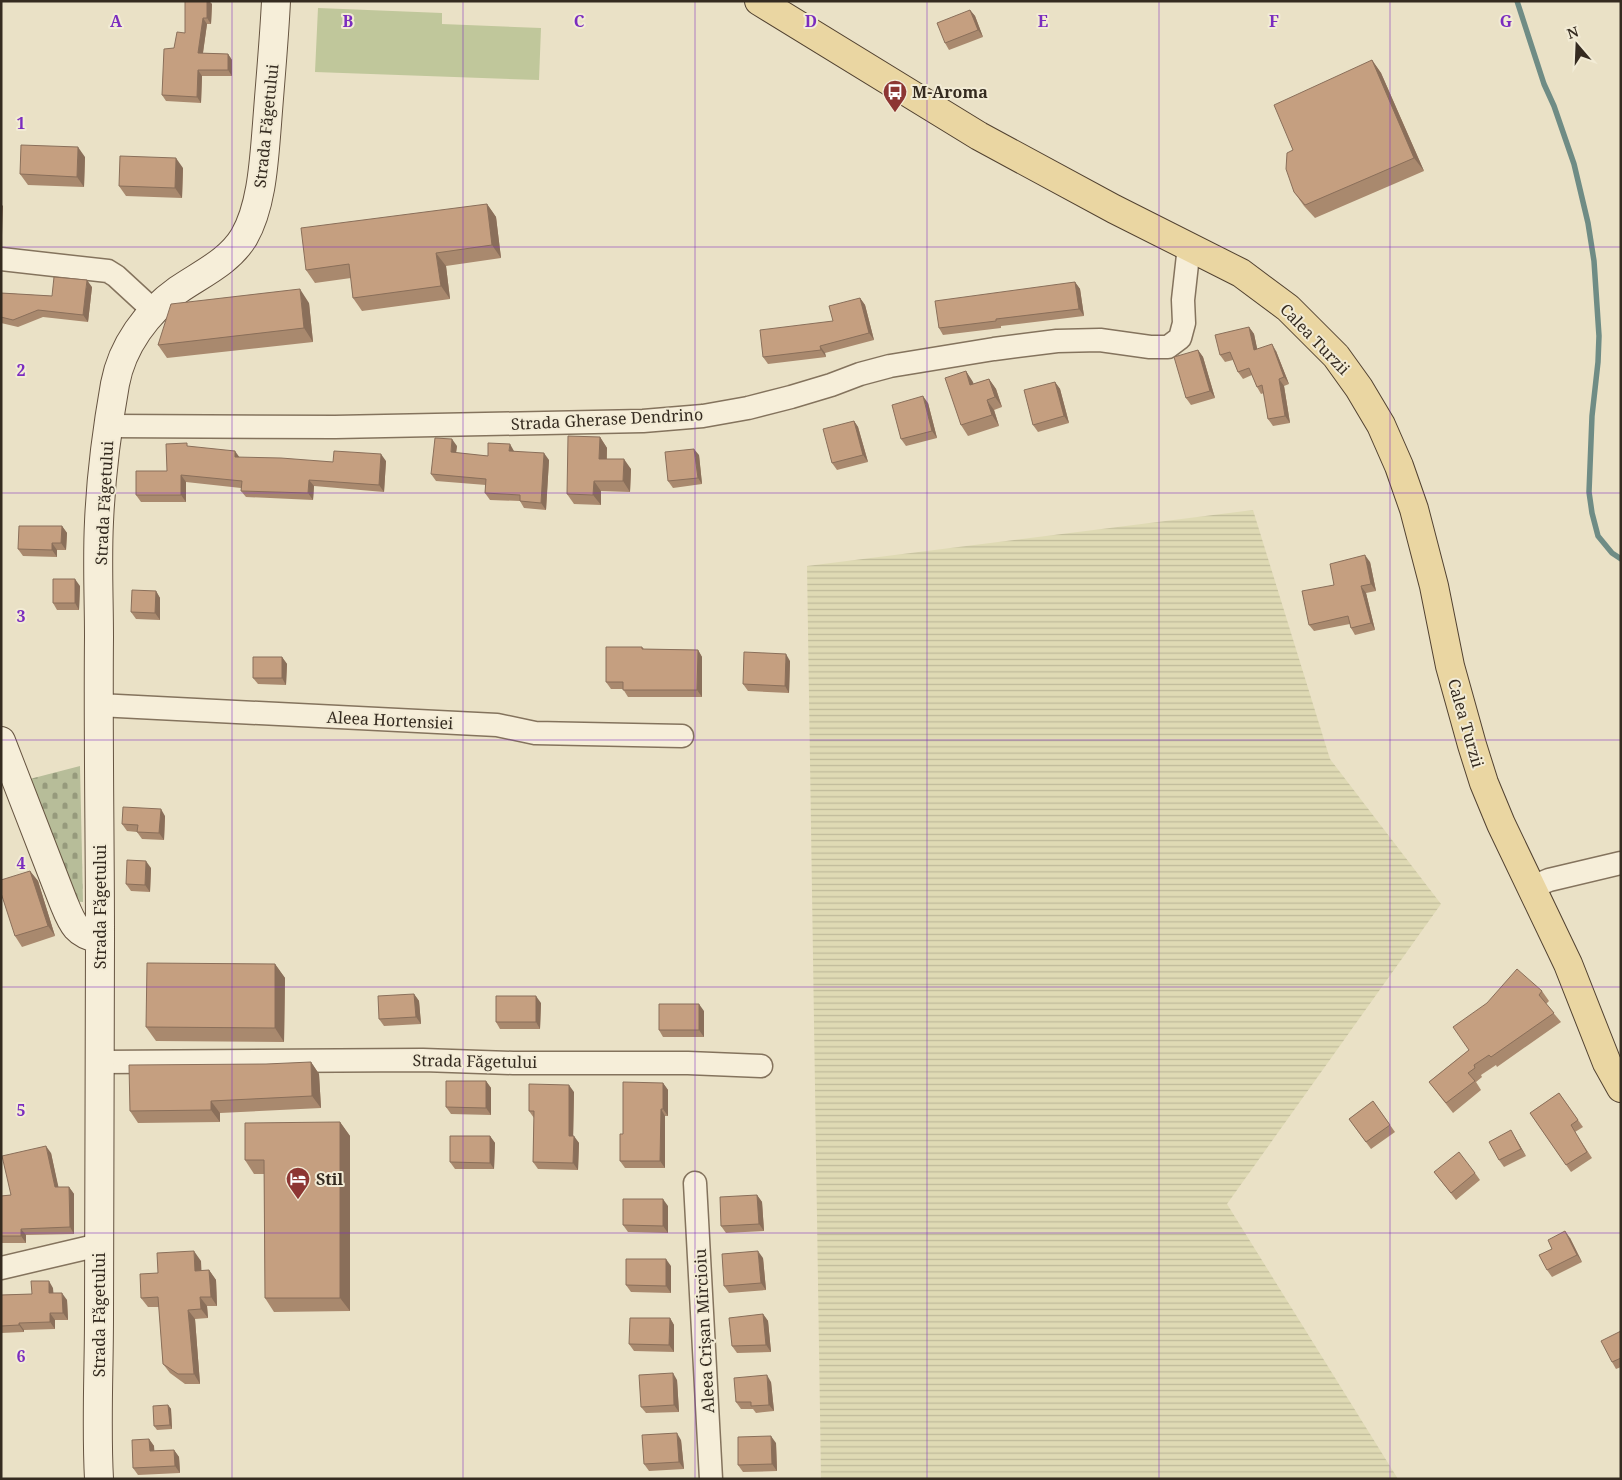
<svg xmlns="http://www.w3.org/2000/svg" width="1622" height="1480" viewBox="0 0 1622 1480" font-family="'Noto Serif',serif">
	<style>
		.farmland { fill: url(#farmland-rules) }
		.cemetery { fill: url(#cemetery-stones) }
		.pitch { fill: #c0c79b }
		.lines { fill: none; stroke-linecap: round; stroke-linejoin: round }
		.stream { stroke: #6f8c85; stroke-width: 5.5 }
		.street-casing { stroke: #84735d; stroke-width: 25 }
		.secondary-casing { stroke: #665441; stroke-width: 30 }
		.primary-casing { stroke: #524231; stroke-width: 30 }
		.street { stroke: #f6eed9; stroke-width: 22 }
		.secondary { stroke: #f6eed9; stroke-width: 28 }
		.primary { stroke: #ead6a2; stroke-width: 28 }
		.wall { fill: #a9896e }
		.shaded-wall { fill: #8a6f5a }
		.building { fill: #c59f80; stroke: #8a6f5a }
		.grid { fill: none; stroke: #7b2cbf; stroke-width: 1; stroke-opacity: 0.55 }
		.labels { text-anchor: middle; stroke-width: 4; stroke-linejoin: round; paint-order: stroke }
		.poi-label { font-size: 16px; font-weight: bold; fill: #352b20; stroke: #f2ebd5; text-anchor: start }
		.street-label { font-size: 16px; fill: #352b20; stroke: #f2ebd5 }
		.grid-label { font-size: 16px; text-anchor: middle; font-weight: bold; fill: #7b2cbf; stroke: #f2ebd5; stroke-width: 4; stroke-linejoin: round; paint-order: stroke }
	</style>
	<defs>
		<pattern id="farmland-rules" width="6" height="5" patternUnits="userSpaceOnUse" patternTransform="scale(1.25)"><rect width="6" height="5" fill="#dfdab4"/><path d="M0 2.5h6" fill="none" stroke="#c0bb9a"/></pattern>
		<pattern id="cemetery-stones" width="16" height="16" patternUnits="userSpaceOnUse" patternTransform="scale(1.25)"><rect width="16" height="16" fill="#b7bd99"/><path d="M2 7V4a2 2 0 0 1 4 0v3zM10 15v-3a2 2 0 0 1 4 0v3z" fill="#969a7c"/></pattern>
	</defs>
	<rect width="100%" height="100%" fill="#eae1c6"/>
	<path class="farmland" d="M1253,510L1330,759L1441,904L1227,1204L1398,1479H821L807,566Z"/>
	<path class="cemetery" d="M80,766L83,902L69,901L26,780Z"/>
	<path class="pitch" d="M318,8L442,13V24L541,28L539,80L315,72Z"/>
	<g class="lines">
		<path class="stream" d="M1517,1L1544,84L1554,106L1574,164L1588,223L1594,261L1599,336L1598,362L1592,416L1589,492L1592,513L1598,536L1612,553L1621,559"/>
		<defs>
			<path id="street" d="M1,259L108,271L116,276L154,311
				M109,426L335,427L643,421L703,416L748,408L791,397L831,385L860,374L890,366L994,349L1057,341L1100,340L1150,347H1168L1180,338L1184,323L1183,300L1189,246
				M98,705L497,725L535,733L682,736
				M1530,888L1549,880L1621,863
				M100,1062L423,1060L513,1063H688L761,1066
				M695,1183L711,1479
				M1,1268L99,1245"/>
			<path id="secondary" d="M1,741L63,901C72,923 75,934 100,939
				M99,1479C96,1425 99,1371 99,1317C99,1191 100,1064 100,938C100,838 98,738 99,637C99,599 97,560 99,522C101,475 107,429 115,384C122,346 147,312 178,290C201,274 229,262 244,237C262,206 264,160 267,124C270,83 274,42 276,1"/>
			<path id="primary" d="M759,1L979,136L1114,209L1241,273L1288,308L1336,356L1359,388L1381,425L1399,466L1414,509L1434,586L1450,666L1472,745L1484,783L1501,824L1568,964L1607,1063L1621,1088"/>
		</defs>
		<use href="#street" class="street-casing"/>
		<use href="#secondary" class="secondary-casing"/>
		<use href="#primary" class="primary-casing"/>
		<use href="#street" class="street"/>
		<use href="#secondary" class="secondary"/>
		<use href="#primary" class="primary"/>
	</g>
	<path class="wall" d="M185,1H209L212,4L211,24H207L203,53L228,54L232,60V76H202L201,103L166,101L162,95L174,48L185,33Z
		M970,10L975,16L983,37L949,50L945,43Z
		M1372,60L1381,73L1424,171L1315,218L1304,206L1294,192L1293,150Z
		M85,157L84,187L28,185L20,174Z
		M183,168L182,198L126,196L119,186Z
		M487,204L496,217L501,258L446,266L450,299L362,311L353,298L351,278L315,283L306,270Z
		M1075,282L1080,289L1084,316L1001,326V328L943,335L939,328Z
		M92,287L88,322L43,317L18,327L1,323V293L52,296Z
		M860,298L865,305L874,340L825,353L826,357L768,364L763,357L833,321Z
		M309,303L313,342L167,358L158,345Z
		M1249,327L1254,334L1257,349L1276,351L1289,384L1284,386L1290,423L1273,426L1268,419L1264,393L1261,394L1257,387L1252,375L1243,379L1238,372L1233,360L1225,362L1220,355Z
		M1198,350L1203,357L1215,398L1191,405L1186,398Z
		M966,371L973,384L989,379L996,389L1002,407L994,410L999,426L968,436L961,425Z
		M1055,382L1060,389L1069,423L1038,432L1033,425Z
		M928,403L937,438L906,446L901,439Z
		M854,421L858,427L868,462L837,470L832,463Z
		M600,437L607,448V459L631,469L630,492L601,491V505L574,504L567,494Z
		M457,446L456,453L488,456L514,451L549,460L546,510L524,508L520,501L490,500L485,493L486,485L436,481L431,474Z
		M189,447L240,458L333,462L386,461L384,492L314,486L313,500L246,497L241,491V488L186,482V502H141L136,495L167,471Z
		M699,455L702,484L673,488L668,481Z
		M62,526L67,533L66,550H57V557L23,556L18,549Z
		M1370,562L1376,591L1366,593L1375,630L1355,635L1351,628L1350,624L1314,631L1309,625L1334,585Z
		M80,586L79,610H57L53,603Z
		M156,591L160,598V620L136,619L131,612Z
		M642,647L644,649L698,650L702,657V697H628L623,689H611L606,682Z
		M282,657L287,664L286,685L258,684L253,678Z
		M790,661L789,693L748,691L743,684Z
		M165,816L164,840L142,839L137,832L127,831L122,824Z
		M151,868L150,892L131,891L126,884Z
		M30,871L38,881L55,936L22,947L15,936Z
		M275,964L285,978L284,1042L156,1041L146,1027Z
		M1542,991L1549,1001L1546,1004L1561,1022L1497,1067L1496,1065L1481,1075L1482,1077L1476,1082L1481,1090L1453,1113L1429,1082Z
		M414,994L419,1001L421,1024L384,1026L379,1019Z
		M541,1003L540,1029H500L496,1022Z
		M704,1011V1037H663L659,1030Z
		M311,1062L319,1074L321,1108L220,1113V1122L138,1123L130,1111Z
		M486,1081L491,1088V1115L451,1114L446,1107Z
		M663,1083L668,1090V1116H665V1168H625L620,1161L623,1134Z
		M574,1092L573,1136L579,1143L578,1170L538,1169L533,1162L534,1118L529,1111Z
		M1559,1093L1583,1127L1575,1132L1592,1158L1571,1172L1530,1113Z
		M1373,1101L1395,1132L1371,1149L1349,1119Z
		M340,1122L350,1136V1311L274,1312L265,1298L264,1174H254L245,1160Z
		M490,1136L495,1143L494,1169H455L450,1162Z
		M1515,1137L1526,1156L1504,1167L1499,1160Z
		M51,1153L58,1187H69L74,1194V1234L26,1235V1243H1V1196L11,1195Z
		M1434,1172L1475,1173L1480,1180L1456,1200Z
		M757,1195L762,1202L764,1231L726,1233L721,1226Z
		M668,1206V1233L628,1232L623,1225Z
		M1570,1238L1582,1262L1552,1277L1547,1270L1552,1249Z
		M763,1258L766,1290L729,1293L724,1286Z
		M201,1261V1271L209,1270L216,1280L217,1306H207L208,1318L195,1319L200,1384H185L170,1373L163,1364L159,1307H148L141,1298L158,1273Z
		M671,1266V1293L631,1292L626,1285Z
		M53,1288V1293L67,1300L68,1320H55V1329L24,1330V1332L1,1333V1295L32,1294Z
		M763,1314L768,1321L771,1352L737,1353L732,1346Z
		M670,1318L674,1325V1352L634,1351L629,1344Z
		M1621,1331V1367L1616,1369L1612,1362Z
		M677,1380L679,1412L646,1413L641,1407Z
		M771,1382L774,1411L756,1413L753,1409H741L736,1402Z
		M168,1405L171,1409L172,1429L157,1430L154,1426Z
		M149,1439L154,1446V1451L174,1450L179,1457L180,1473L138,1475L133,1468Z
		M681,1440L684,1469L649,1471L644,1464Z
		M776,1443L777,1471L743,1472L738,1465Z"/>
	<path class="shaded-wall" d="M207,1H209L212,4L211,24L207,18Z
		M970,10L975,16L983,37L978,30Z
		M203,18L207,24L202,59L198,53Z
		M228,54L232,60V76L228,70Z
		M1372,60L1381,73L1424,171L1414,158Z
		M198,70L202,76L201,103L197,97Z
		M78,147L85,157L84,187L77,177Z
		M176,158L183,168L182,198L175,188Z
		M1,204L3,206L2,235H1Z
		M487,204L496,217L501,258L492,245Z
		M436,253L446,266L450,299L441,286Z
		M87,280L92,287L88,322L83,315Z
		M1075,282L1080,289L1084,316L1079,309Z
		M300,289L309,303L313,342L304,328Z
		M860,298L865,305L874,340L869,333Z
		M1249,327L1254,334L1259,357L1254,350Z
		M1272,344L1276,351L1289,384L1284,377Z
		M820,346L825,353L826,357L821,350Z
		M1198,350L1203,357L1215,398L1210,391Z
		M966,371L973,382L977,395L970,385Z
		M989,379L996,389L1002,407L995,397Z
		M1279,379L1284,386L1290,423L1285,416Z
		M1055,382L1060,389L1069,423L1064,416Z
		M923,396L928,403L937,438L932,431Z
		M987,400L994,410L999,426L992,415Z
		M854,421L858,427L868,462L863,455Z
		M600,437L607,448L606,469L599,459Z
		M452,439L457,446L455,459L451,452Z
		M510,444L514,451H509Z
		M694,449L699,455L702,484L698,478Z
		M235,451L240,458L235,457Z
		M544,453L549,460L546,510L541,503Z
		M381,454L386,461L384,492L379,485Z
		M624,459L631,469L630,492L623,481Z
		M181,475L186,482V502L181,495Z
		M309,480L314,486L313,500L308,493Z
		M594,481L601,491V505L593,495Z
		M62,526L67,533L66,550L61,543Z
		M52,543L57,550V557L52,550Z
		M1365,555L1370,562L1376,591L1371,584Z
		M75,579L80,586L79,610L75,603Z
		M1361,586L1366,593L1375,630L1371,623Z
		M156,591L160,598V620L155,613Z
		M698,650L702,657V697L697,690Z
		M786,654L790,661L789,693L785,686Z
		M282,657L287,664L286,685L282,678Z
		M161,809L165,816L164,840L159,833Z
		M146,861L151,868L150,892L145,885Z
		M30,871L38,881L55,936L48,926Z
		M275,964L285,978L284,1042L275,1028Z
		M414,994L419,1001L421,1024L416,1017Z
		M536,996L541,1003L540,1029L536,1022Z
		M699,1004L704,1011V1037L699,1030Z
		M311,1062L319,1074L321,1108L312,1096Z
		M486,1081L491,1088V1115L486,1108Z
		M663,1083L668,1090V1116L663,1109Z
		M569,1085L574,1092L573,1143L569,1136Z
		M211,1101L220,1113V1122L211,1110Z
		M661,1109L665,1116V1168L660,1161Z
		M340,1122L350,1136V1311L340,1298Z
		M1511,1130L1515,1137L1526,1156L1521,1149Z
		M490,1136L495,1143L494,1169L490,1163Z
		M574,1136L579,1143L578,1170L573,1163Z
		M46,1146L51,1153L60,1194L55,1187Z
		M69,1187L74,1194V1234L70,1227Z
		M757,1195L762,1202L764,1231L759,1224Z
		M663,1199L668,1206V1233L663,1226Z
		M21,1229L26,1235V1243L21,1236Z
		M1565,1231L1570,1238L1582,1262L1577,1255Z
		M194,1251L201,1261L202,1281L195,1271Z
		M758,1251L763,1258L766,1290L761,1283Z
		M666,1259L671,1266V1293L666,1286Z
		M209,1270L216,1280L217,1306L211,1297Z
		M49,1281L53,1288L54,1300L49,1293Z
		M62,1293L67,1300L68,1320L63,1313Z
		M200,1297L207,1306L208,1318L201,1309Z
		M188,1310L195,1319L200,1384L194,1374Z
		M50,1313L55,1320V1329L50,1322Z
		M763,1314L768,1321L771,1352L766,1345Z
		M670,1318L674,1325V1352L669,1345Z
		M19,1323L24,1330V1332L19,1325Z
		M673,1373L677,1380L679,1412L674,1405Z
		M767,1375L771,1382L774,1411L769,1405Z
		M168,1405L171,1409L172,1429L170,1425Z
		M677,1433L681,1440L684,1469L679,1462Z
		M771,1436L776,1443L777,1471L772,1464Z
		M149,1439L154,1446L155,1458L150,1451Z
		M174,1450L179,1457L180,1473L175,1466Z"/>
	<path class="building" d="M185,1H207V18H203L198,53L228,54V70H198L197,97L162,95L164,49L174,48L177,32L185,33Z
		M970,10L978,30L945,43L937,23Z
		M1372,60L1414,158L1305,205L1294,192L1286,169L1287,153L1293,150L1274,105Z
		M21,145L78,147L77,177L20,174Z
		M120,156L176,158L175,188L119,186Z
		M487,204L492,245L436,253L441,286L353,298L349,264L306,270L301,228Z
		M54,277L87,280L83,315L38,310L13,320L1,317V293L52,296Z
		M1075,282L1079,309L996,319V321L939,328L935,301Z
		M300,289L304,328L158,345L171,304Z
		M860,298L869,333L820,346L821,350L763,357L760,330L833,321L829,306Z
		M1249,327L1254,350L1272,344L1284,377L1279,379L1285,416L1268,419L1262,385L1257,387L1249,368L1238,372L1230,352L1220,355L1215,335Z
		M1198,350L1210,391L1186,398L1174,357Z
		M966,371L970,385L989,379L995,397L987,400L992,415L961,425L945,378Z
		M1055,382L1064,416L1033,425L1024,390Z
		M923,396L932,431L901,439L892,405Z
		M854,421L863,455L832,463L823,429Z
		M568,436L600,437L599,459H624L623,481H594L593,495L567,494Z
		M435,438L452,439L451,452L488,456V443L510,444L509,451L544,453L541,503L520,501V495L485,493L486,479L431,474Z
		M187,443V446L235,451V457L281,458L333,462L334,451L381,454L379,485L309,480L308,493L241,491L242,481L181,475V495H136V471H167L166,444Z
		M694,449L698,478L668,481L665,452Z
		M19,526H62L61,543H52V550L18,549Z
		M1365,555L1371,584L1361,586L1371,623L1351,628L1348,616L1309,625L1302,591L1334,585L1330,564Z
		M53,579H75V603H53Z
		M132,590L156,591L155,613L131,612Z
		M606,647H642V649L698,650L697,690H623V682H606Z
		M744,652L786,654L785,686L743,684Z
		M253,657H282V678H253Z
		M123,807L161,809L159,833L137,832L138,825L122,824Z
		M127,860L146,861L145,885L126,884Z
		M30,871L48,926L15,936L1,893V880Z
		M147,963L275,964V1028L146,1027Z
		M1517,969L1542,991L1539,995L1554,1013L1491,1057L1489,1055L1474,1065L1475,1068L1468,1073L1475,1081L1446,1103L1429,1082L1469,1050L1453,1027L1487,1003Z
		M414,994L416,1017L379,1019L378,996Z
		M496,996H536V1022H496Z
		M659,1004H699V1030H659Z
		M311,1062L312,1096L211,1101V1110L130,1111L129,1065L266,1064Z
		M446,1081H486V1108L446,1107Z
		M623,1082L663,1083V1109H661L660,1161H620V1134H623Z
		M529,1084L569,1085V1136H574L573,1163L533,1162L534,1111H529Z
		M1559,1093L1578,1120L1571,1125L1587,1152L1566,1165L1530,1113Z
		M1373,1101L1390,1125L1366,1142L1349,1119Z
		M340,1122V1298H265L264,1160H245V1123Z
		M1511,1130L1521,1149L1499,1160L1489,1142Z
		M450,1136H490V1163L450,1162Z
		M46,1146L55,1187H69L70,1227L21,1229V1236H1V1196L11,1195L2,1156Z
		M1459,1152L1475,1173L1451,1193L1434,1172Z
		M757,1195L759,1224L721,1226L720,1197Z
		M623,1199H663V1226L623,1225Z
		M1565,1231L1577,1255L1547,1270L1539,1255L1552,1249L1548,1240Z
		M194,1251L195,1271L209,1270L211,1297H200L201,1309L188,1310L194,1374H178L163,1364L158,1297L141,1298L140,1274L158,1273L157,1253Z
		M758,1251L761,1283L724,1286L722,1254Z
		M626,1259H666V1286L626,1285Z
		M31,1281H49V1293H62L63,1313H50V1322L19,1323V1325L1,1326V1295L32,1294Z
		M763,1314L766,1345L732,1346L729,1318Z
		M630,1318H670L669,1345L629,1344Z
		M1621,1331V1358L1612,1362L1601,1341Z
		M673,1373L674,1405L641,1407L639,1375Z
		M767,1375L769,1405L751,1406V1402H736L734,1378Z
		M168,1405L170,1425L154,1426L153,1406Z
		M677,1433L679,1462L644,1464L642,1435Z
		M771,1436L772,1464L738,1465V1437Z
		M149,1439L150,1451L174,1450L175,1466L133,1468L132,1440Z"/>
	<path class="grid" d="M232,1V1479M463,1V1479M695,1V1479M927,1V1479M1159,1V1479M1390,1V1479M1,247H1621M1,493H1621M1,740H1621M1,987H1621M1,1233H1621"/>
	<defs>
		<symbol id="bus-pin" viewBox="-11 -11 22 30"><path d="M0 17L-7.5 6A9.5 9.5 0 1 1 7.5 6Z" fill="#8d3633" stroke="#f2ebd5"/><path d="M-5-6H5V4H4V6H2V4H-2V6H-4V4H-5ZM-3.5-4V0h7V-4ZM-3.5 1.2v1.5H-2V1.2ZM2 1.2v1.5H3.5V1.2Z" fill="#fff"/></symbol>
		<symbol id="hotel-pin" viewBox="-11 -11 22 30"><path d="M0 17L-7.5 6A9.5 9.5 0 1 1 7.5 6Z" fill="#8d3633" stroke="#f2ebd5"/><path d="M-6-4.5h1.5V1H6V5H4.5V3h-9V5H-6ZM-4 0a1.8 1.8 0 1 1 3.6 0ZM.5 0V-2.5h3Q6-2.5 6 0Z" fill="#fff"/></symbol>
	</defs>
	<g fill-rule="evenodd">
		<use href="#bus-pin" x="881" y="78" width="28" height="38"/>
		<use href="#hotel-pin" x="284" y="1165" width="28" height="38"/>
	</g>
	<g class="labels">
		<g class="poi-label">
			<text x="912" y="98">M-Aroma</text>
			<text x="316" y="1185">Stil</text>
		</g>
		<g class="street-label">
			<text transform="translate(266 126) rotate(-84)" y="6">Strada Făgetului</text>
			<text transform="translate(1315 339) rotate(46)" y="6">Calea Turzii</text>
			<text transform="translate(607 419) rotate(-3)" y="6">Strada Gherase Dendrino</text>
			<text transform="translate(104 503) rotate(-87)" y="6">Strada Făgetului</text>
			<text transform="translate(390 720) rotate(3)" y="6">Aleea Hortensiei</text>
			<text transform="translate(1466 723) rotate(74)" y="6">Calea Turzii</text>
			<text transform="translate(100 907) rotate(-90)" y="6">Strada Făgetului</text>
			<text transform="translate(475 1061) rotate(1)" y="6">Strada Făgetului</text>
			<text transform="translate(99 1315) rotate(-90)" y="6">Strada Făgetului</text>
			<text transform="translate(704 1331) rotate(-93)" y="6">Aleea Crișan Mircioiu</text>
		</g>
	</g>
	<g class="grid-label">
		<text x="116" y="27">A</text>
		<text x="348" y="27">B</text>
		<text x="579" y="27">C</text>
		<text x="811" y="27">D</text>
		<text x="1043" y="27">E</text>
		<text x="1274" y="27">F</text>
		<text x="1506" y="27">G</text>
		<text x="21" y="129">1</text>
		<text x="21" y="376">2</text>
		<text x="21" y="622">3</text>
		<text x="21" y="869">4</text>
		<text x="21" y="1116">5</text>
		<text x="21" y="1362">6</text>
	</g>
	<rect width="1622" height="1480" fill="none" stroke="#352b20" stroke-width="5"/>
	<g transform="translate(1577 45) rotate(341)" stroke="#f2ebd5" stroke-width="4" paint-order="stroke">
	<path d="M0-4L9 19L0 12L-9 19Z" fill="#352b20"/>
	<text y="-8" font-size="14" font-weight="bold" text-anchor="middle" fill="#352b20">N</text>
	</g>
</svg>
